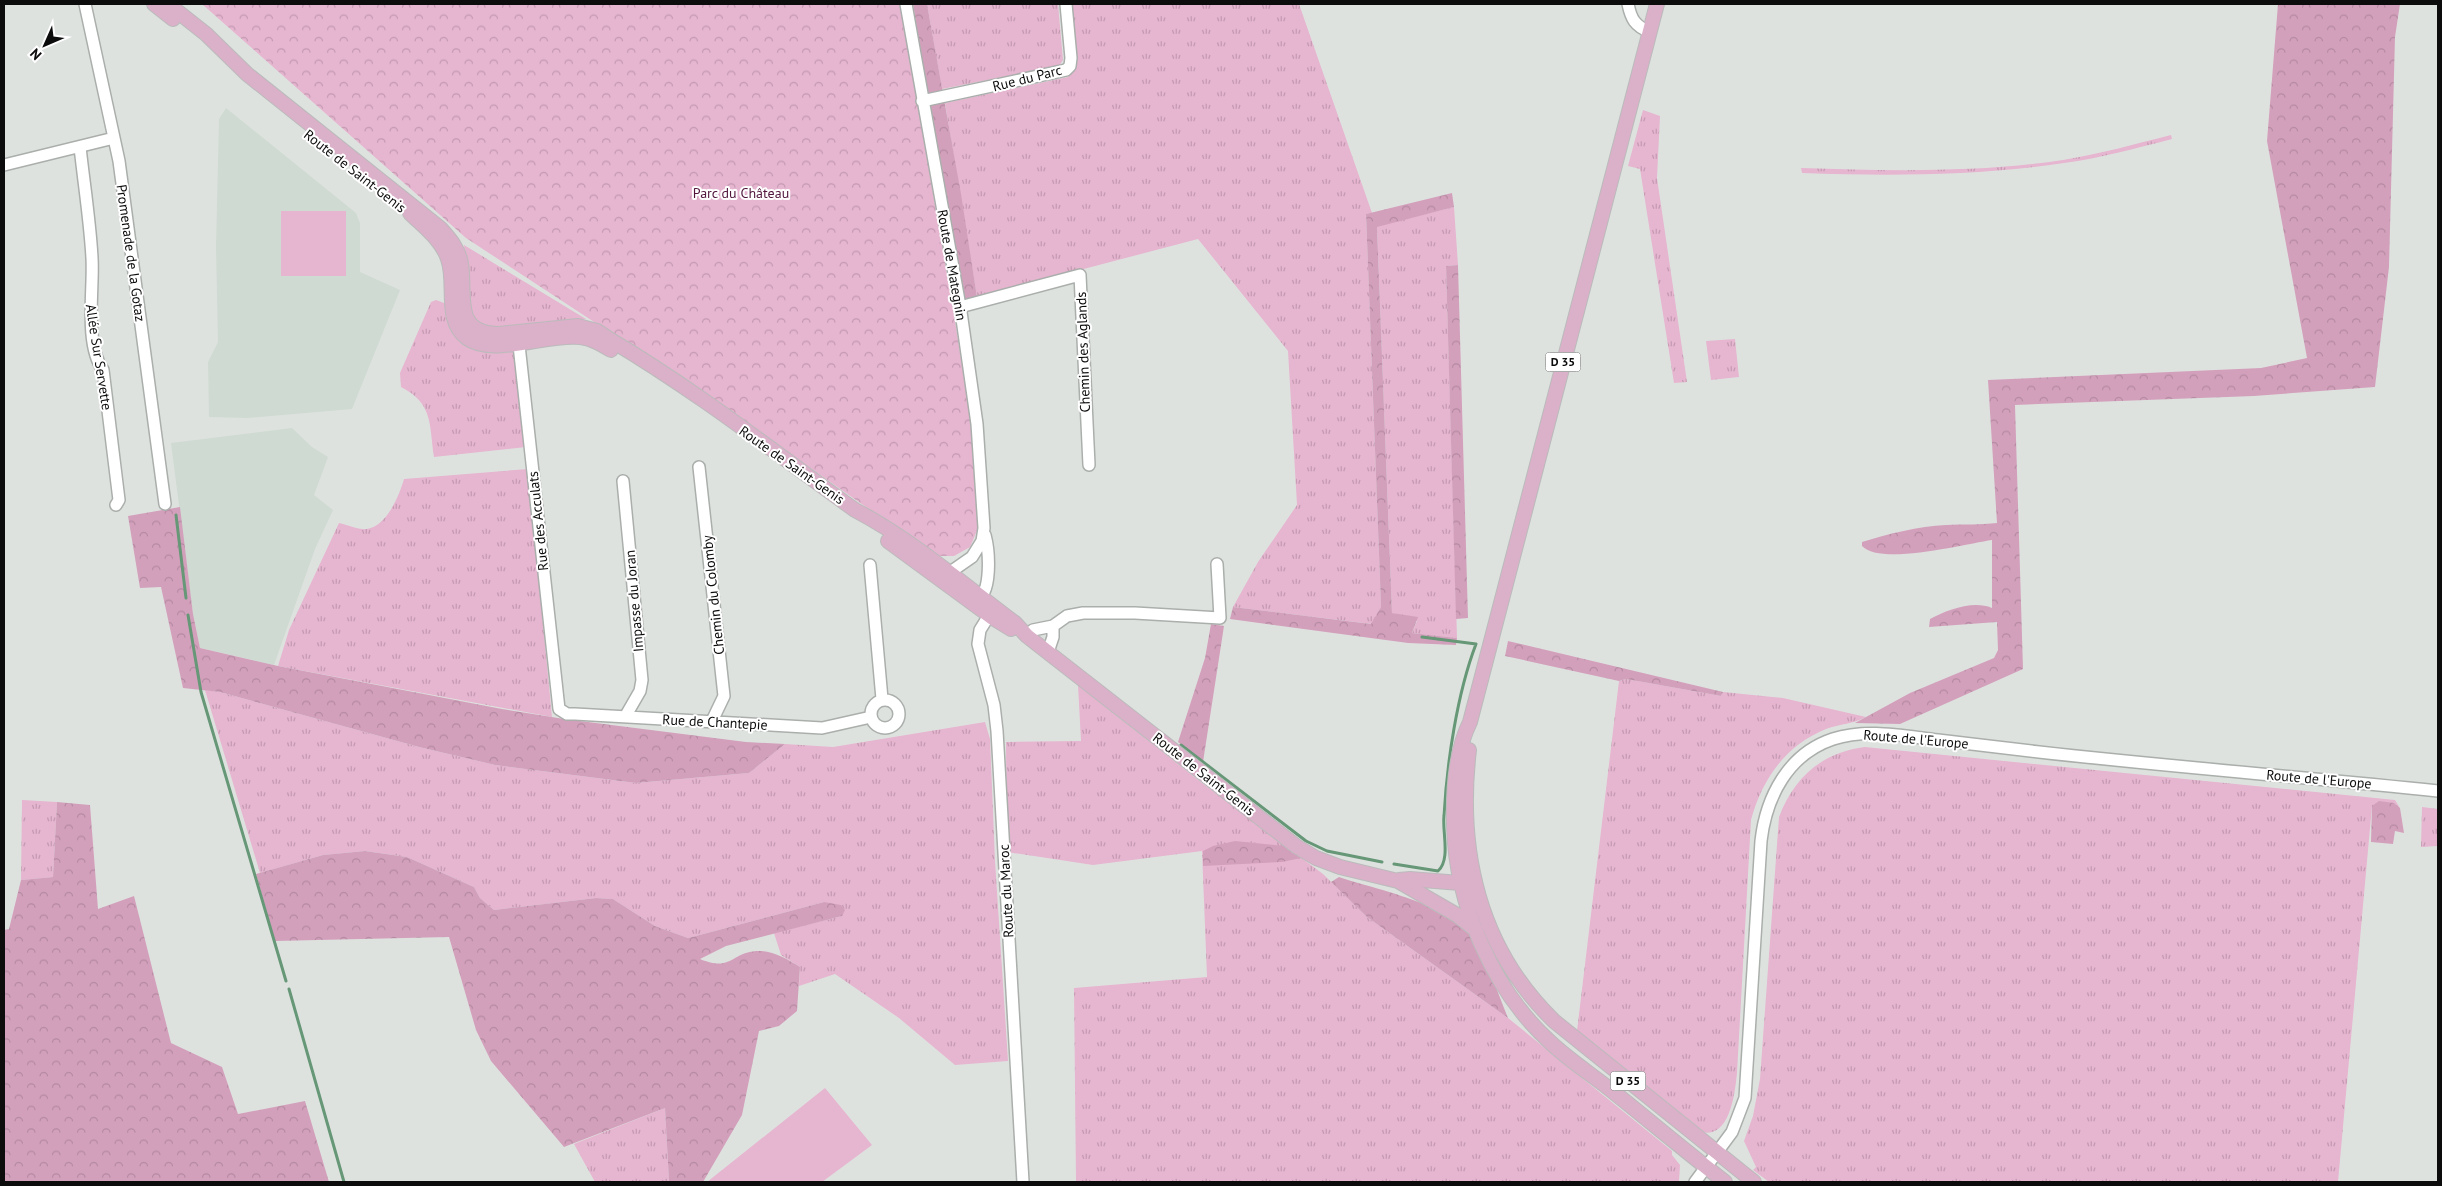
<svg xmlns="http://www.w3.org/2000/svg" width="2442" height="1186" viewBox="0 0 2442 1186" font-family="'PT Sans',sans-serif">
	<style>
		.built { fill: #cfdad2 }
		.grass { fill: url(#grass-tufts) }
		.forest { fill: url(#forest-crowns) }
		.park { fill: url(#park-crowns) }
		.garden { fill: #e6b5d0 }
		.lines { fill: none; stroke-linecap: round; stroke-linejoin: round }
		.stream { stroke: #669777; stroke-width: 3 }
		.minor-casing { stroke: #abafac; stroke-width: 14 }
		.major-casing { stroke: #bbb; stroke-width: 16 }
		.minor { stroke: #fff; stroke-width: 11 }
		.major { stroke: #dbb0c9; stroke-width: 14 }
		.labels { text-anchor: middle; stroke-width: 4; stroke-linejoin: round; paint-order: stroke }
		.shield { fill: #fff; stroke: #545554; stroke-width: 1 }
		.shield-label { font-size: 12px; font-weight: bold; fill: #0b0c0b }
		.street-label { font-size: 14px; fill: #0b0c0b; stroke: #fff }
		.park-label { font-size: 14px; fill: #52163d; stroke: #fff }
	</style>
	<defs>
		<pattern id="grass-tufts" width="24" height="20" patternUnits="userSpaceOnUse" patternTransform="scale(1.25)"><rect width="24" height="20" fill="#e6b5d0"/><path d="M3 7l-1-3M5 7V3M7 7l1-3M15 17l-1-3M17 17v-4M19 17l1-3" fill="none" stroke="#c49ab1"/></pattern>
		<pattern id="forest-crowns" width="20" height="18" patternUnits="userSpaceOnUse" patternTransform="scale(1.25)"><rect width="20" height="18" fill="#d3a0bc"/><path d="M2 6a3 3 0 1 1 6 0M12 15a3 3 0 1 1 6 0" fill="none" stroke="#b489a0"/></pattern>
		<pattern id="park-crowns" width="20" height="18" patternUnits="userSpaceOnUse" patternTransform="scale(1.25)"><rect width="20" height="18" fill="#e6b5d0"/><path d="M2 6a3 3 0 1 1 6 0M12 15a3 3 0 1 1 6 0" fill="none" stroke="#c49ab1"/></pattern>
	</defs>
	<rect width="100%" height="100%" fill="#dee2df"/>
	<path class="built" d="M226,108L356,213L360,223V272L400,290L352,409L247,418L209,417L208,362L218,342L216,247L219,119Z
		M292,428L312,447L328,457L314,495L333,510L315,549L274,665L200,648L193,614L171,443Z"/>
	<path class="grass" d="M927,4H1058L1063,60L1059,66L942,89Z
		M1071,4H1299L1372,213L1366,214L1381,607L1372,624L1233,607L1258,562L1297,505L1288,351L1198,239L977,297L945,103L1068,77L1076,64Z
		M1643,110L1660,116L1657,178L1687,382L1674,383L1640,169L1628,166Z
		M2171,135L2172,139C2137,148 2101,158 2064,163C1977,176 1889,176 1802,173L1801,168C1887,171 1978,173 2063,160C2100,154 2135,144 2171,135Z
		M1454,207L1458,265L1446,266L1457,638L1412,633L1417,621L1392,613L1377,226Z
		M464,245L586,319L508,329L483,327L471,317Z
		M436,300L444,303L514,351L526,447L434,457C429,425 434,404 401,387L400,373L431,302Z
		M1735,339L1739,377L1711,380L1706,341Z
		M528,469L552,717L278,666L289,630L339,523C348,525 359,530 367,529C387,526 399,496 404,479Z
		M1626,679L1721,696L1723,692L1783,698L1866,717C1853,724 1840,724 1826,729C1786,745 1762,779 1751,820L1737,1073C1735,1092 1730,1139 1702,1132L1577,1031L1619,681Z
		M1078,685L1202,783L1323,874L1367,917L1508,1018L1672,1151V1155L1680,1165L1679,1182H1076L1074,988L1207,977L1202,851L1093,865L1007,852L1006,742L1081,741Z
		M205,690L220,692L419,747L495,765L636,783L749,773L785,744L833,747L985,722L990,739L995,861L1008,1061L955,1065L899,1018L835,974L799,986L800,967L781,955L774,933L842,916L824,902L688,938L655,926L613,899L596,898L494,910L480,898L474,887L407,857L365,851L323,855L260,873Z
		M1865,747L2395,800L2400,808L2394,803L2372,806L2338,1182H1769L1753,1170L1756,1167L1744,1141L1753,1116L1760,1079L1779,817C1794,777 1823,752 1865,747Z
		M22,800L57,802L53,877L21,880Z
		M2422,807L2438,809V846L2421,847Z
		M665,1108L669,1182H595L574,1144Z"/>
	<path class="forest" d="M913,4H927L961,194L977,297L962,301Z
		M2278,4H2400L2395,37L2389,267L2375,387L2254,396L2015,405L2023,669L1900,724L1855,723L1910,693L1994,658L1998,650L1997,622L1929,627L1930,619C1947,610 1973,600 1992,608V540C1965,544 1880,566 1862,546V542C1889,534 1918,526 1946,525C1963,524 1980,525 1997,523L1988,380L2261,368L2307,358L2267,141Z
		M1452,193L1454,207L1377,227L1392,613L1418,617L1412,633L1457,638L1456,645L1408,643L1230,619L1233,607L1371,624L1381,607L1366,214Z
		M1458,265L1468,618L1456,619L1446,266Z
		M180,507L193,614L200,648L278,666L502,709L564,719L746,742L785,744L749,773L636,783L495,765L419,747L220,692L183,688L161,587L140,588L128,516Z
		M1211,624L1224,626L1203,762L1178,742L1205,658Z
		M1508,641L1723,692L1721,696L1626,679L1619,681L1505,656Z
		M2379,801L2394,803L2400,808L2404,833L2395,831L2393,844L2371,842L2372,806Z
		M57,802L90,805L98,909L134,896L171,1043L222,1067L238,1114L305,1101L329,1182H4V930L9,929L21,880L53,877Z
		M1235,841L1285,846L1301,858L1282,862L1203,866V851L1213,846Z
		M365,851L407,857L474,887L480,898L494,910L596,898L613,899L655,926L688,938L824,902L841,905L845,910L842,916L726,946L700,959C731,972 731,953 756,951C772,950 787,959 800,967L797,1011L779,1026L759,1031L742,1115L703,1182H669L665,1108L564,1147L491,1061L476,1030L449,937L275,941L256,874L323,855Z
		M1339,877C1377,890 1449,903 1472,938C1488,962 1497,991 1508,1018L1367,917L1331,882Z"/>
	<path class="park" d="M202,4H900L952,303L970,414L978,496L979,526L970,547L954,556H936L716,402L466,238Z"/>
	<path class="garden" d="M281,211H346V276H281Z
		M825,1088L872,1145L822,1182H707Z"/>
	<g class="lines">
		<path class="stream" d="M176,515L186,598
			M188,615L201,692L286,981
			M1181,745L1306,841L1327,851L1382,862
			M1394,864L1438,871C1451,859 1442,832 1444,816C1447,762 1457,694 1476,644L1422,637
			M289,989L344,1182"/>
		<defs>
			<path id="minor" d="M85,4L119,161L165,504
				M906,4L961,312L977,424L984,528L982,541L972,557L949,573L948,580
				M1628,4C1631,19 1635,26 1650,32
				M922,101L1066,70L1070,66L1071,58L1066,4
				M80,147C84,184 90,221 92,258C94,288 84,344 103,370L119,500L116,505
				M4,165L114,138
				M960,307L1080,275L1089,465
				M518,336L559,709L567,714H575L822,728L871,717
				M699,467L724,696L712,721
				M623,481L642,680L640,691L625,717
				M870,565L882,699
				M975,601C993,595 989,550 985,535
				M993,609L980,630L978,644L994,705L997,731L1023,1182
				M1027,636L1033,630L1053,626L1067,616L1083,613H1135L1220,618L1217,564
				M1048,652L1053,637V626
				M871 714a14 14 0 1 1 28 0a14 14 0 1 1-28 0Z
				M1695,1182L1732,1132L1745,1098L1761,841C1766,797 1788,754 1833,739C1867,728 1903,736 1938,740C1972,744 2005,748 2039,752C2172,767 2305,777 2438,791"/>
			<path id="major" d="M154,4L173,19
				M168,4L206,34L247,74L440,228C450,239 459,249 461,264C466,295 452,334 499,334L578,326L597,331L609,339C695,390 773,451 855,510C912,540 963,584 1015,623L1027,636L1296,846L1316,858L1340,867L1398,881L1457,915L1476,930
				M1657,4L1470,722C1455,752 1453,792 1454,826C1456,904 1492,989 1550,1042C1570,1061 1594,1076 1616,1094C1652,1123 1688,1153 1725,1182
				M410,213C424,227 442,240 448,259C457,284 443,320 467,338C493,357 549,333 580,337C591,338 601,344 611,350
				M888,541L993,618L1011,629
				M1469,750C1457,852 1479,948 1554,1021L1754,1182
				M1399,880L1410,879L1460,883L1466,886"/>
		</defs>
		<use href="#minor" class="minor-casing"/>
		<use href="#major" class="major-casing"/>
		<use href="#minor" class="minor"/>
		<use href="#major" class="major"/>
	</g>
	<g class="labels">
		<g class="shield">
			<rect x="1545.5" y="352.5" width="35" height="19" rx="4"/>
			<rect x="1610.5" y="1071.5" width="35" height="19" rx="4"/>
		</g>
		<g class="shield-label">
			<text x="1563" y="366">D 35</text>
			<text x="1628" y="1085">D 35</text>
		</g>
		<g class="street-label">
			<text transform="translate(1027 78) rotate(-14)" y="5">Rue du Parc</text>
			<text transform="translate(355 171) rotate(38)" y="5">Route de Saint-Genis</text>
			<text transform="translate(131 253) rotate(82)" y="5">Promenade de la Gotaz</text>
			<text transform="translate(952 265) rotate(80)" y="5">Route de Mategnin</text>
			<text transform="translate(1083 352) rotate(-92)" y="5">Chemin des Aglands</text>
			<text transform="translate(99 357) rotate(81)" y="5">Allée Sur Servette</text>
			<text transform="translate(792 465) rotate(35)" y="5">Route de Saint-Genis</text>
			<text transform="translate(538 521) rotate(-96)" y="5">Rue des Acculats</text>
			<text transform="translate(713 595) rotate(-96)" y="5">Chemin du Colomby</text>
			<text transform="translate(634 601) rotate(-95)" y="5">Impasse du Joran</text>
			<text transform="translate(715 722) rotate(3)" y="5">Rue de Chantepie</text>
			<text transform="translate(1916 739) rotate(5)" y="5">Route de l'Europe</text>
			<text transform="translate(1204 774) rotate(38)" y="5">Route de Saint-Genis</text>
			<text transform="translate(2319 779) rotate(5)" y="5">Route de l'Europe</text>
			<text transform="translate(1006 891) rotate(-93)" y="5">Route du Maroc</text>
		</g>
		<g class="park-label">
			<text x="741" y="198">Parc du Château</text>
		</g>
	</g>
	<rect width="2442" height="1186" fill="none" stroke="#0b0c0b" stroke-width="10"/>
	<g transform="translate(45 45) rotate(225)" stroke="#ffffff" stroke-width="4" paint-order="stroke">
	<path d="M0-4L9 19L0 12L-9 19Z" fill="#0b0c0b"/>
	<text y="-8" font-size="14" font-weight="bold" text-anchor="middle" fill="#0b0c0b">N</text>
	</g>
</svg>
